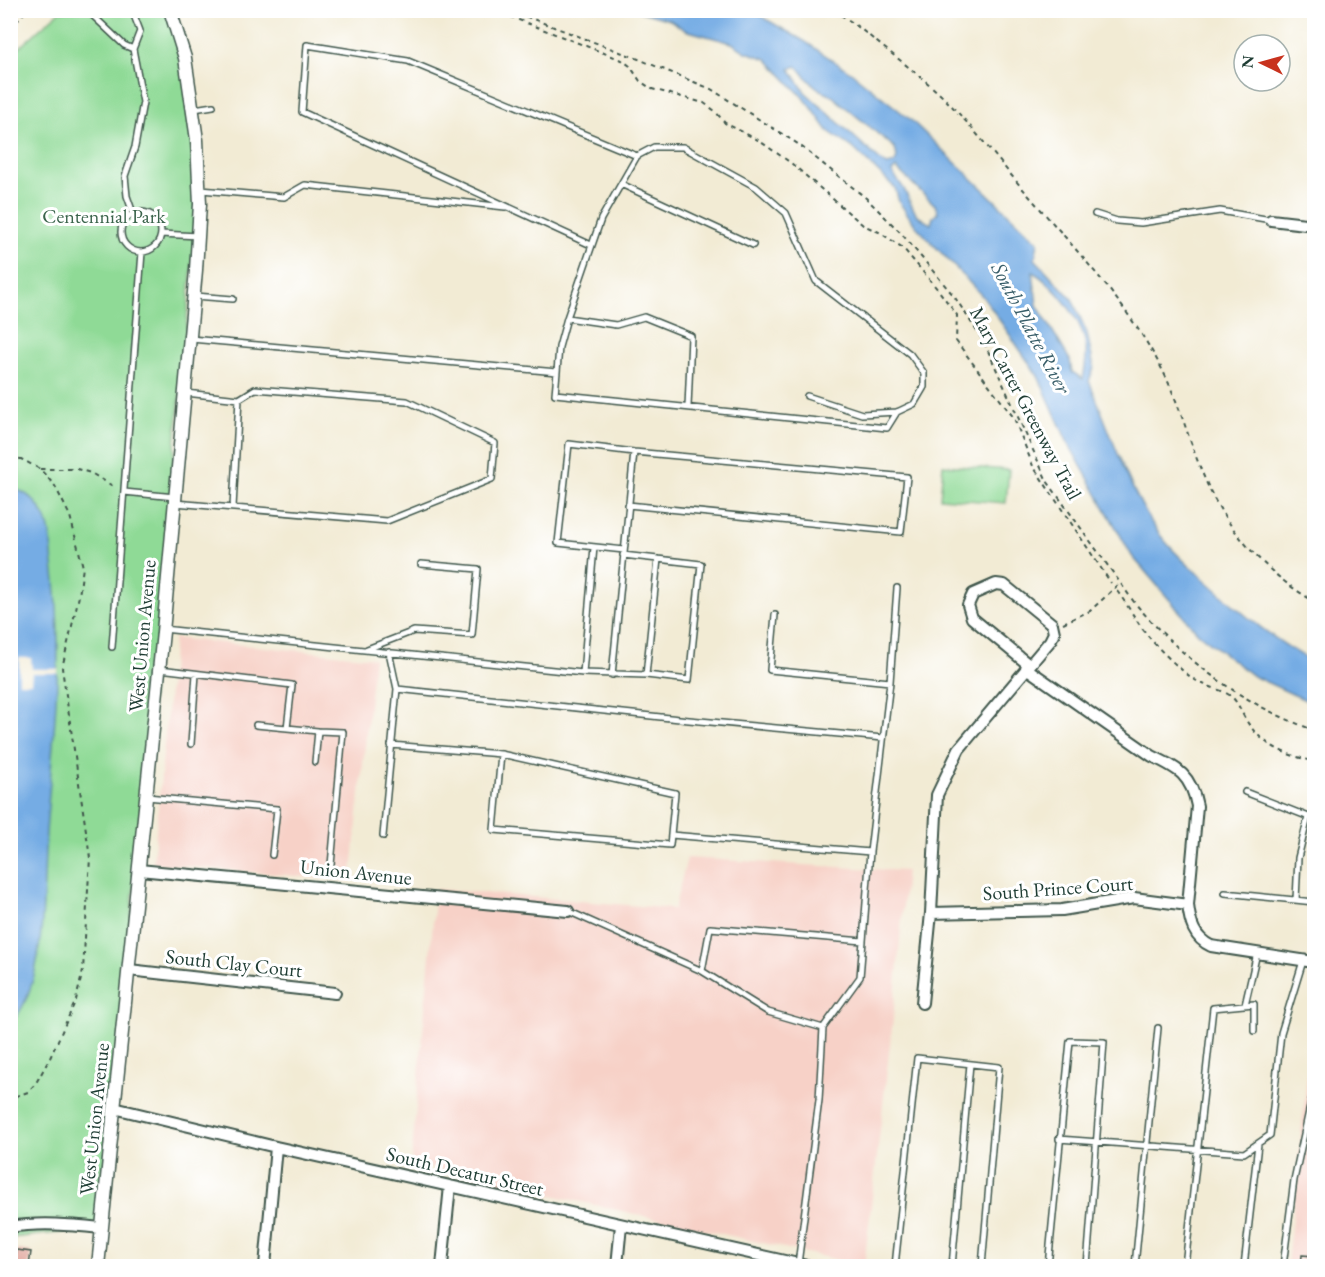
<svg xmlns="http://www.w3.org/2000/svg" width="1325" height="1277" viewBox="0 0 1325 1277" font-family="'EB Garamond',serif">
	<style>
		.built { fill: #f7d1c7 }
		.green { fill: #8fda96; stroke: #578c65; stroke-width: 1.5 }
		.water { fill: #75ace4; stroke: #4a748c; stroke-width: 1.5; fill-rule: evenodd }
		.pier { fill: #f2ebd4 }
		.building { fill: #e3afa6 }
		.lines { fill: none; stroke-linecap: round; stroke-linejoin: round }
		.service-casing { stroke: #3f574c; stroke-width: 8 }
		.minor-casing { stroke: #3f574c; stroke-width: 14 }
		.tertiary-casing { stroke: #3f574c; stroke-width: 15 }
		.path { stroke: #3f574c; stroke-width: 2; stroke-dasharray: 4.5 4.5; stroke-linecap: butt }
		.service { stroke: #fff; stroke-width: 5 }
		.minor { stroke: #fff; stroke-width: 10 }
		.tertiary { stroke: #fff; stroke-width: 12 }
		.labels { text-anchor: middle; stroke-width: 6; stroke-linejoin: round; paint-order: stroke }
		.park-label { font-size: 20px; fill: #3b644c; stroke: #fff }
		.street-label { font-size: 20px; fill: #1f3d34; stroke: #fff }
		.water-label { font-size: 21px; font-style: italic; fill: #395e69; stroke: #fff }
	</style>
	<rect width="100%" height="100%" fill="#fff"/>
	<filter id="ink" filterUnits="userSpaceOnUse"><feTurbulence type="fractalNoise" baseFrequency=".0167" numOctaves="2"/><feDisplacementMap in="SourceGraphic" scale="12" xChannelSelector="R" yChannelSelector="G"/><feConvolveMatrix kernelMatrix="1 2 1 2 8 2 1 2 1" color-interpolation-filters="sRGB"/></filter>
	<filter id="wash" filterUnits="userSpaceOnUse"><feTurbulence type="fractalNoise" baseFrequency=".008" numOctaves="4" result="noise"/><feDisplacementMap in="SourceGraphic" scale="24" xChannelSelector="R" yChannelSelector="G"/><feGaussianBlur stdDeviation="1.35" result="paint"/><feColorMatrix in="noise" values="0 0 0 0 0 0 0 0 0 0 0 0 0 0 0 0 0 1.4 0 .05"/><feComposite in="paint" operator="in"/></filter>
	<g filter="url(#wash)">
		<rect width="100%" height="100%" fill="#f2ebd4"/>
		<path class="built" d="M174,638L374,658L351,881L153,863Z
			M687,858L906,871L893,1019L864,1266L411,1163L436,889L674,909Z
			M1314,1013V1266H1287Z"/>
		<path class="green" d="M60,11H170L185,58L199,190L102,1228L11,1238V55Z
			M943,465L1009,470L1006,503L940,498Z"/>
		<path class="water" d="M638,11H752L804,41L852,73L911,120L1038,242L1035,259L1072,299L1087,333L1094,368L1089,381C1111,432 1127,489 1160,535C1175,554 1193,570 1212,586C1244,615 1276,642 1314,662V704L1253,676L1198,633L1132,556L1067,441L1038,376L985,299L915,225L899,202L895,188L853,148L828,131L809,104L767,59L746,52L732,43L685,30L670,20ZM796,66C803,71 804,76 810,81C816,88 823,92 832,96L895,148L897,157L895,163L888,165L883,163L805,92L790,69ZM896,168L935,205L938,212L933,217L931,224C914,216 913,208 906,193C903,185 896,179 892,172ZM1033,272C1054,285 1080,317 1085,341C1088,352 1085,368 1083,379L1072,372L1070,360L1037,305Z
			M10,488C28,491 38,503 46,519C52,532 51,551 53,564C65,654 52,743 46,833C43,879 45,935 33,979C29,994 22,1011 11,1023Z"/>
		<path class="pier" d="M19,658H31L32,669H58V673H32L31,683H19Z"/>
		<g id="blocks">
			<path class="building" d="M17,1250L31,1252L29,1266L15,1265Z
				M1302,1255L1314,1256V1266H1301Z"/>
		</g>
	</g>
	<g filter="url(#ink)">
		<use href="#blocks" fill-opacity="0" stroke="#3f574c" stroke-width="1.5"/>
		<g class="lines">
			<defs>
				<path id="service" d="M87,10L124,45L133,49
					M132,10L140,31L133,49L143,102L135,147L125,176L127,196L133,213
					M194,109L213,106
					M621,184L753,245
					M201,190L284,197L305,185L505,207
					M121 232a20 20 0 1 1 40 0a20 20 0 1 1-40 0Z
					M1095,214L1117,221L1141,223L1220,211L1271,220
					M161,234L198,236
					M591,245L302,112L307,45L408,61L637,156
					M195,296L233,299
					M567,318L616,325L644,317L691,336L688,407
					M191,339L557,372L559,347L567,318L601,219L637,156L654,147H683L756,187L786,213L816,281L910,354L924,373V387L914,404L897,412L862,414L807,396
					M557,372L555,394L887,428L897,412
					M124,492L175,497
					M175,503L387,521L492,479L495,443L407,401L255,389L239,399L186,393
					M233,507L239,399
					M624,550L558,543L569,444L634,452L907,477L901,532L628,505
					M623,555L701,564L689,680L646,675L658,559
					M775,615L770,670L890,682
					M163,629L583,673L594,547
					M112,647L142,252
					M367,649L414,631L472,635L478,569L421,564
					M160,669L292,685L287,728
					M583,673L646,675
					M612,675L634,452
					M397,689L689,720L883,738
					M256,725L318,731L315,762
					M318,731L343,732L331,865
					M191,744L196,674
					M391,745L501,754L675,793L670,845L494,830L501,754
					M1245,792L1314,819
					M147,797L277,809L272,855
					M671,835L870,852L890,682L897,588
					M383,836L397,689L389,652
					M1225,893L1314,902
					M1296,900L1298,858L1308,817
					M568,911L702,971L768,1012L823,1028L819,1100L798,1264
					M863,941L870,852
					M702,971L710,928L863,941L860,977L823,1028
					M1245,1005L1257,953
					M1059,1139L1244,1153L1270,1135L1281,1033L1303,961
					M895,1266L917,1058L999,1067L982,1266
					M952,1266L970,1064
					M1048,1266L1070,1041L1104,1042L1087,1266
					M1135,1266L1158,1028
					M1185,1266L1213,1008L1254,1004V1031
					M1244,1266L1258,1144
					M1283,1266L1294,1180L1314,1088"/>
				<path id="minor" d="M1271,220L1314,225
					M1026,668L1152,756C1179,769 1191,775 1197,806L1188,905C1190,923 1194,938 1211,946L1314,962
					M139,870L568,911
					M931,913L1062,910L1134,898L1188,905
					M129,970L335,993
					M922,1003L931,913L937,795L959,749L1050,641L1054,633L1052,624L1004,585L996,584L973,594L968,605L972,618L1029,665
					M114,1108L276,1147L807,1266
					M10,1227C41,1222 71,1225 102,1228
					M265,1266L276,1147
					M442,1266L450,1186
					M617,1266L621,1225"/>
				<path id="tertiary" d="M98,1266L163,632L196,270L200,204L197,140L185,58L170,10"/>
			</defs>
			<use href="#service" class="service-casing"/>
			<use href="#minor" class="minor-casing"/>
			<use href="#tertiary" class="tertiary-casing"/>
			<path class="path" d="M493,10L622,60L630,66L640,81L652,89L704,103L715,111L725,123L758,140L791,163L863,225L879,232L903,248L939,291L957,315L956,341L1014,418L1033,466L1111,583
				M509,10L636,58L711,89L798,144L866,198L901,233L954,296L984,342L1047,481L1134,602C1182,659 1243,705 1314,730
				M833,10C848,19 860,28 873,39C897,58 921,76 943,97C974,128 1000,163 1029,196C1075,249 1123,299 1157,360C1180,400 1189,445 1208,486C1228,531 1271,578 1314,601
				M10,28L27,10
				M10,458L21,459L40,469L55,486L70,516L83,567L79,596L62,668L90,858L83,970L76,1000L50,1058L36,1083L28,1092L10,1098
				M40,469H77L91,473L116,488
				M1117,591C1127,604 1135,619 1145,632C1157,648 1179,669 1195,680C1206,687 1222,689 1232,697C1239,704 1241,712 1246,720C1261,745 1287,756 1314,761
				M1063,623L1090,611L1119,584"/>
			<use href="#service" class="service"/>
			<use href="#minor" class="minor"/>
			<use href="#tertiary" class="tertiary"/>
		</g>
	</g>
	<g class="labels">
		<g class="park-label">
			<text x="104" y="223">Centennial Park</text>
		</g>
		<g class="street-label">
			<text transform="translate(1026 403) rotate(62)" y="7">Mary Carter Greenway Trail</text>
			<text transform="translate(142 636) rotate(-85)" y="7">West Union Avenue</text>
			<text transform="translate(356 872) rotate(6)" y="7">Union Avenue</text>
			<text transform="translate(1058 888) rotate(-4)" y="7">South Prince Court</text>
			<text transform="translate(234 963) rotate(6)" y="7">South Clay Court</text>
			<text transform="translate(94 1119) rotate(-84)" y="7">West Union Avenue</text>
			<text transform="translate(465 1171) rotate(13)" y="7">South Decatur Street</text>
		</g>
		<g class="water-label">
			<text transform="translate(1031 328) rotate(62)" y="7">South Platte River</text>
		</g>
	</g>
	<rect width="1325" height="1277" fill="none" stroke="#fff" stroke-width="36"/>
	<g transform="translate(1262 63) rotate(275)"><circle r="28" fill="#ffffff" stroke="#a5b1ae" stroke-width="1.5"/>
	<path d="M0-4.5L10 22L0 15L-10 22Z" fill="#c8321e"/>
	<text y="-9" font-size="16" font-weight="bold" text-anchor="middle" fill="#1f3d34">N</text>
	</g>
</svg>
